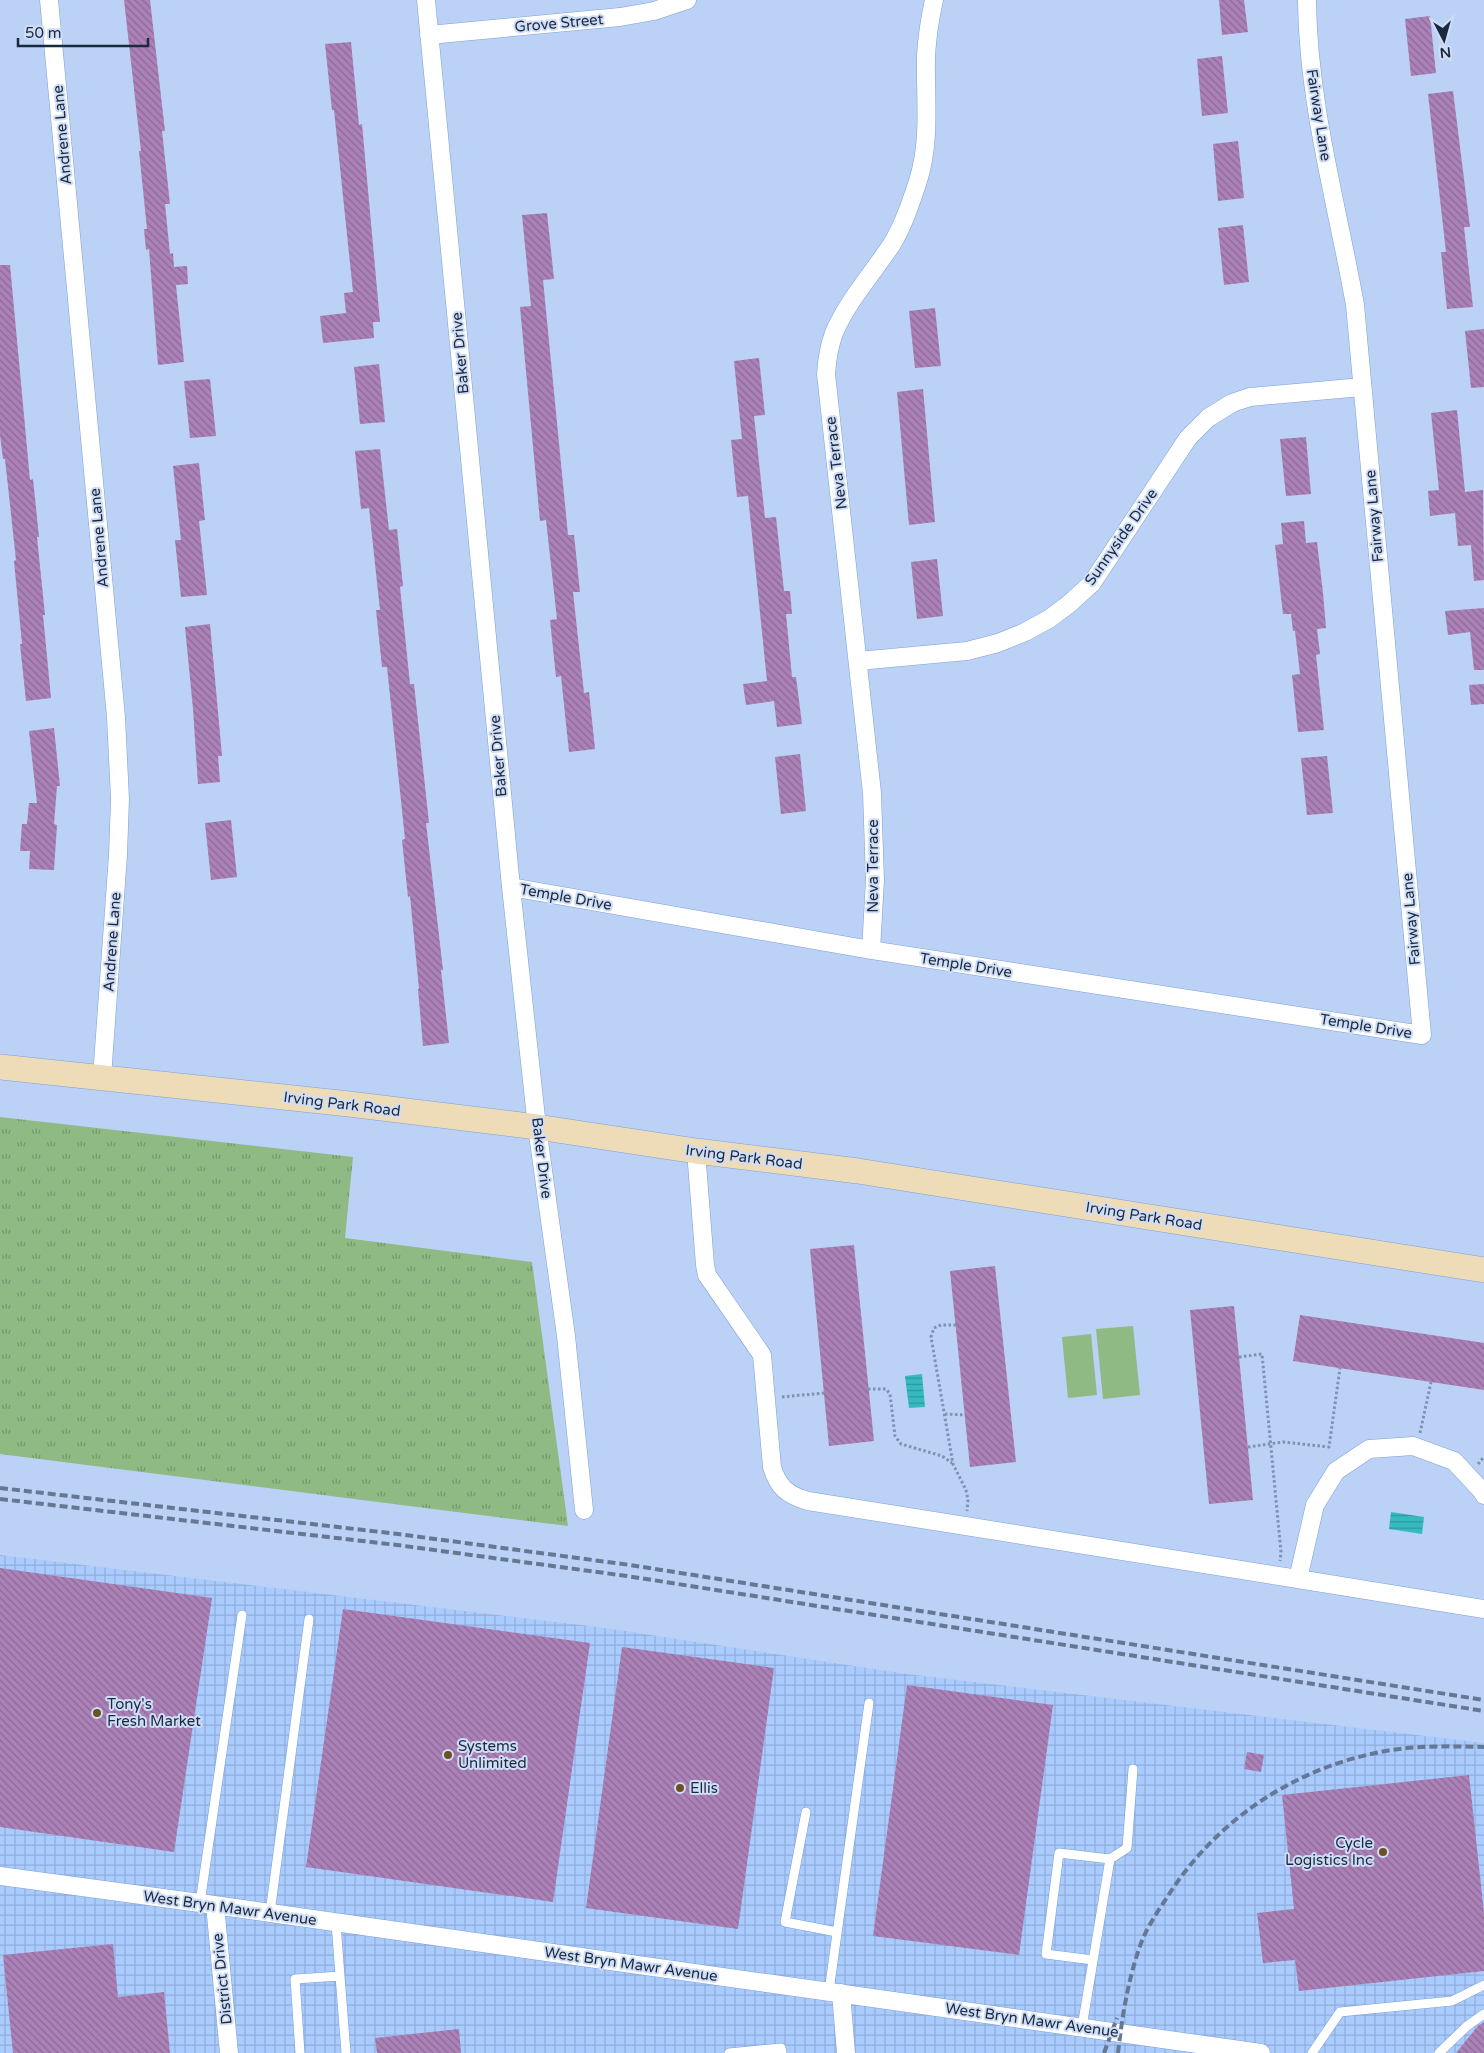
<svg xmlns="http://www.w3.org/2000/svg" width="1484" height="2053" viewBox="0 0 1484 2053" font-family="'Varela Round',sans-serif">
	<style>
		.industrial { fill: url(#industrial-grid) }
		.grass { fill: url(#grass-tufts) }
		.green { fill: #8fba83 }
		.water { fill: url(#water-rules) }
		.building { fill: url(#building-back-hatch) }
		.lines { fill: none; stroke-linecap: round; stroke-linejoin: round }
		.service-casing { stroke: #7ca0d8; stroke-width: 10 }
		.minor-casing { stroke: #7ca0d8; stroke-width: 19 }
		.secondary-casing { stroke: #7ca0d8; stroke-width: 26 }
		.path { stroke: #7e91af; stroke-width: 3; stroke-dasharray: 2.5 2.5; stroke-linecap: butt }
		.service { stroke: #fff; stroke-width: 9 }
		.minor { stroke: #fff; stroke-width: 18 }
		.secondary { stroke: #eddcb7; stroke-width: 25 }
		.rail { stroke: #657793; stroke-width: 4; stroke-dasharray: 8 4; stroke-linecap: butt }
		.poi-dot { fill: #6b5123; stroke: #cfdef6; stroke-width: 2 }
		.labels { text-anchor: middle; stroke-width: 4; stroke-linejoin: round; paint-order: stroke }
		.street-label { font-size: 15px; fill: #1b293f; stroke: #cfdef6 }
		.poi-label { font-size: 15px; fill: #1b293f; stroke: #cfdef6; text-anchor: start }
	</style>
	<defs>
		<pattern id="industrial-grid" width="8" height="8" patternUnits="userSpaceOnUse" patternTransform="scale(1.25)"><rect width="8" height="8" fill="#a9cbfe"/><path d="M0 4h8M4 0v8" fill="none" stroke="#91aedb"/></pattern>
		<pattern id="grass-tufts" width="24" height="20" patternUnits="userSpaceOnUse" patternTransform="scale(1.25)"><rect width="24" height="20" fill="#8fba83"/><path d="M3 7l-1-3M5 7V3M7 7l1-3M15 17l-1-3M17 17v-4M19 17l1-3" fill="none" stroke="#74976d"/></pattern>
		<pattern id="water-rules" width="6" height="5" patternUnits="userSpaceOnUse" patternTransform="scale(1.25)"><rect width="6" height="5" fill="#36bac0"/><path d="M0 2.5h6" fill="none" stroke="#2d979d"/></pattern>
		<pattern id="building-back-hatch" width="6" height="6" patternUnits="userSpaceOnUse" patternTransform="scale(1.25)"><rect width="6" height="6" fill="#ab81b7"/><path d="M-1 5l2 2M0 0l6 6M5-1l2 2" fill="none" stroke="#8a6a96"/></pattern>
	</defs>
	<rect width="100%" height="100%" fill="#bbd1f5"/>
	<path class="industrial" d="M0,1555L598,1627L907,1674L1484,1743V2053H0Z"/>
	<path class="grass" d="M0,1117L353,1157L345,1238L532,1262L568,1526L0,1454Z"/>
	<path class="green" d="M1133,1326L1140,1395L1103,1399L1096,1329Z
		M1091,1334L1097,1395L1068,1398L1062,1337Z"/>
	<path class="water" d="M922,1374L925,1407L909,1408L905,1376Z
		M1391,1512L1424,1517L1422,1534L1389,1529Z"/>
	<path class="building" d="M124,0H150L165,131H162L170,204H165L170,254L173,253L174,267L187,266L188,284L176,285L184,362L158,365L149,249L146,250L144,229H147L139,151H141Z
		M1219,0H1244L1248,32L1222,35Z
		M1430,16L1436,73L1411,76L1405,19Z
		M351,42L359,125L362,124L380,322H373L374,338L323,343L320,316L346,313L344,293L353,292L334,110H332L325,44Z
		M1222,56L1228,113L1202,116L1197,59Z
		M1453,91L1470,227H1464L1473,307L1447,309L1441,252H1446L1428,94Z
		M1238,141L1244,198L1218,201L1213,144Z
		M547,213L554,279L543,280L568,535H574L580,592H573L584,693L589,692L595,749L569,752L561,676L556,677L550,620L557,619L546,520L540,521L520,307L531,306L522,215Z
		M1243,225L1249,282L1224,285L1218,228Z
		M0,265H10L30,480L33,479L39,537H37L45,615H43L51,698L26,701L20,644H22L14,561L16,560L5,459H3L0,435Z
		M935,308L941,366L915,368L909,311Z
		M1484,329V387L1471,388L1465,331Z
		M759,358L765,415L754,416L765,518L776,517L784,591H790L792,614H786L792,677H796L802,724L777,727L774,701L746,705L743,684L767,681L748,496L737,497L731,440L742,439L734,361Z
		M379,364L385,422L360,424L354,367Z
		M210,379L216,436L190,438L184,381Z
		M923,389L935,522L909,525L897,392Z
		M1457,410L1465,492L1483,490L1484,580L1474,581L1471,545L1458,546L1455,513L1430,516L1428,491L1439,490L1431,413Z
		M1306,437L1311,494L1286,496L1280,439Z
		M380,449L389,530L397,529L403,586L400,587L410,684H414L429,823H426L443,970H441L449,1043L423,1046L418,989H419L410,896L408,897L402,840L405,839L387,667H382L376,610H380L369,508L361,509L355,451Z
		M199,463L205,520L199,521L207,595L181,597L175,540H181L173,466Z
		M1304,521L1306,543L1317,542L1323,593L1326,628L1317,629L1320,654L1316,655L1324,730L1298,732L1292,675L1300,674L1295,631H1293L1291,614H1283L1275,545L1283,544L1281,523Z
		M937,559L943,616L917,619L911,562Z
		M1484,608V670H1474L1470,632L1448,635L1445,611Z
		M210,624L222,756H218L220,782L198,784L193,709L185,627Z
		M1484,684V704L1471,705L1469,685Z
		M54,728L60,786H57L54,824L57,825L54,870L29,869L30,851H20L22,824H27L29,803H37L29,731Z
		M800,754L806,811L781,814L775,757Z
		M1327,756L1333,813L1307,815L1301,758Z
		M231,820L237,877L211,880L205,823Z
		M854,1245L874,1441L829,1446L810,1249Z
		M995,1266L1016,1462L970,1467L950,1271Z
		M1234,1306L1253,1500L1209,1504L1190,1310Z
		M1300,1315L1484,1343V1390L1293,1361Z
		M0,1568L212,1598L174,1852L0,1827Z
		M343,1609L590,1643L553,1902L306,1867Z
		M622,1647L774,1668L738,1929L586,1908Z
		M907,1685L1053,1705L1019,1955L873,1936Z
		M1247,1752L1264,1755L1261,1772L1244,1769Z
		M1469,1775L1484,1913V1971L1299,1991L1295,1960L1263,1963L1257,1913L1294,1909L1282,1795Z
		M113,1944L118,1997L164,1992L170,2053H13L3,1955Z
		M1484,2022V2053H1456L1478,2026Z
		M459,2029L461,2053H377L375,2038Z"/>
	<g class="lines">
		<defs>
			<path id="service" d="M806,1812L785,1922L837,1932
				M200,1903L242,1615
				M270,1913L309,1619
				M1093,1960L1046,1954L1059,1853L1110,1859
				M340,1976L346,2053
				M829,1991L869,1703
				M1082,2027L1110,1859L1127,1848L1133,1769
				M300,2053L295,1979L340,1976L336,1923
				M729,2053L781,2048L782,2053
				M1312,2053L1340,2012L1452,2001L1484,1985
				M1439,2053L1467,2026L1484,2014"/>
			<path id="minor" d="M49,0L116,717L120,799L118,855L102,1077
				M426,0L511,887L537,1127L566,1336L584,1510
				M429,35L620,17L654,11L687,0
				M858,661L967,651L998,643L1025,632L1049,619L1069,604L1092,583L1188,438L1208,418L1232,403L1250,397L1362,387
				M511,887L871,950L1422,1035L1355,305C1337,204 1308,104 1307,0
				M871,950L875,880L872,793L826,374C827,360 829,346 834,333C848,300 873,273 892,244C904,224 911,202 918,181C931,140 925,98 926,56C927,38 930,18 934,0
				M696,1151L705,1265L707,1275L762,1355L772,1467C778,1487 787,1495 808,1501L1298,1579
				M1484,1495L1482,1491L1454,1461L1413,1446L1369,1449L1336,1471L1315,1505L1298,1579L1484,1609
				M0,1876L200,1903L1261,2053
				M215,1905L229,2053
				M841,1993L846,2053"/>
			<path id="secondary" d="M0,1067L349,1104L537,1127L696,1151L858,1171L1484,1270"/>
		</defs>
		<use href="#service" class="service-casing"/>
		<use href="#minor" class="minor-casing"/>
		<use href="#secondary" class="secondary-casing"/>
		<path class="path" d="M956,1325H941L934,1328L931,1337L953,1464L966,1490L968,1500L967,1511
			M1239,1357L1262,1354L1281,1552L1280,1561
			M868,1389H886L890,1394L895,1436L901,1444L942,1456L952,1463
			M782,1397L824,1393
			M945,1414L965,1415
			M1420,1433L1431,1382
			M1248,1447L1283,1442L1329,1447L1340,1368
			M1478,1464L1484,1457"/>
		<use href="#service" class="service"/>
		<use href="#minor" class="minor"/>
		<use href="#secondary" class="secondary"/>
		<path class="rail" d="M0,1488L398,1534L630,1565L1484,1700
			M0,1499L397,1545L627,1576L1484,1711
			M1104,2053L1117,2018
			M1118,2053C1122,2017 1128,1980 1140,1946C1146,1929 1156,1914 1166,1899C1212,1825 1286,1773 1371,1754C1408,1745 1446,1746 1484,1747"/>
	</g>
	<g class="poi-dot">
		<circle cx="97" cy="1713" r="5"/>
		<circle cx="448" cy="1755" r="5"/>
		<circle cx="680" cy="1788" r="5"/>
		<circle cx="1383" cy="1852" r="5"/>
	</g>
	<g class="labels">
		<g class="street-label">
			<text transform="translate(559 23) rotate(-5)" y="5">Grove Street</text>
			<text transform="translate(1319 115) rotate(81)" y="5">Fairway Lane</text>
			<text transform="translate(62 135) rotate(-95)" y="5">Andrene Lane</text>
			<text transform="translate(460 353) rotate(-95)" y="5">Baker Drive</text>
			<text transform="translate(836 463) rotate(-97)" y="5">Neva Terrace</text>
			<text transform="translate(1374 516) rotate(-95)" y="5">Fairway Lane</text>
			<text transform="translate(1121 537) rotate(-55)" y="5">Sunnyside Drive</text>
			<text transform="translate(99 538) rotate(-95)" y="5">Andrene Lane</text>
			<text transform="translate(498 756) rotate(-95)" y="5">Baker Drive</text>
			<text transform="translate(873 866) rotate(-90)" y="5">Neva Terrace</text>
			<text transform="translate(566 897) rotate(10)" y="5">Temple Drive</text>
			<text transform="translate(1411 919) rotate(-95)" y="5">Fairway Lane</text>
			<text transform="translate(112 942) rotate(-86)" y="5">Andrene Lane</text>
			<text transform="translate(966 965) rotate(9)" y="5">Temple Drive</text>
			<text transform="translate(1366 1026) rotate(9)" y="5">Temple Drive</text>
			<text transform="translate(342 1104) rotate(7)" y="5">Irving Park Road</text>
			<text transform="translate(744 1157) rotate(7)" y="5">Irving Park Road</text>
			<text transform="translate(542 1158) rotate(83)" y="5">Baker Drive</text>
			<text transform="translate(1144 1216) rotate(9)" y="5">Irving Park Road</text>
			<text transform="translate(230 1908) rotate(8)" y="5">West Bryn Mawr Avenue</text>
			<text transform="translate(631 1964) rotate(8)" y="5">West Bryn Mawr Avenue</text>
			<text transform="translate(222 1979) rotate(-96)" y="5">District Drive</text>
			<text transform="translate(1032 2020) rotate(8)" y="5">West Bryn Mawr Avenue</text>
		</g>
		<g class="poi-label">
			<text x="107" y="1709">Tony's<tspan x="107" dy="17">Fresh Market</tspan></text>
			<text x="458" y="1751">Systems<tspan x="458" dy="17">Unlimited</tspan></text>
			<text x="690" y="1793">Ellis</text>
			<text x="1373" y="1848" text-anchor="end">Cycle<tspan x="1373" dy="17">Logistics Inc</tspan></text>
		</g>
	</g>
	<g transform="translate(1444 40) rotate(174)" stroke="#cfdef6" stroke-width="4" paint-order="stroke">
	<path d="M0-4L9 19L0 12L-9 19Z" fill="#1b293f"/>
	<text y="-8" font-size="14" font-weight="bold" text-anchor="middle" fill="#1b293f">N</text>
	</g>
	<path d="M18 38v8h130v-8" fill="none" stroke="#1b293f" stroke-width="2.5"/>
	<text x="25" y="38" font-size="15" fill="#1b293f" stroke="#cfdef6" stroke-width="4" paint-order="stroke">50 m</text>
</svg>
